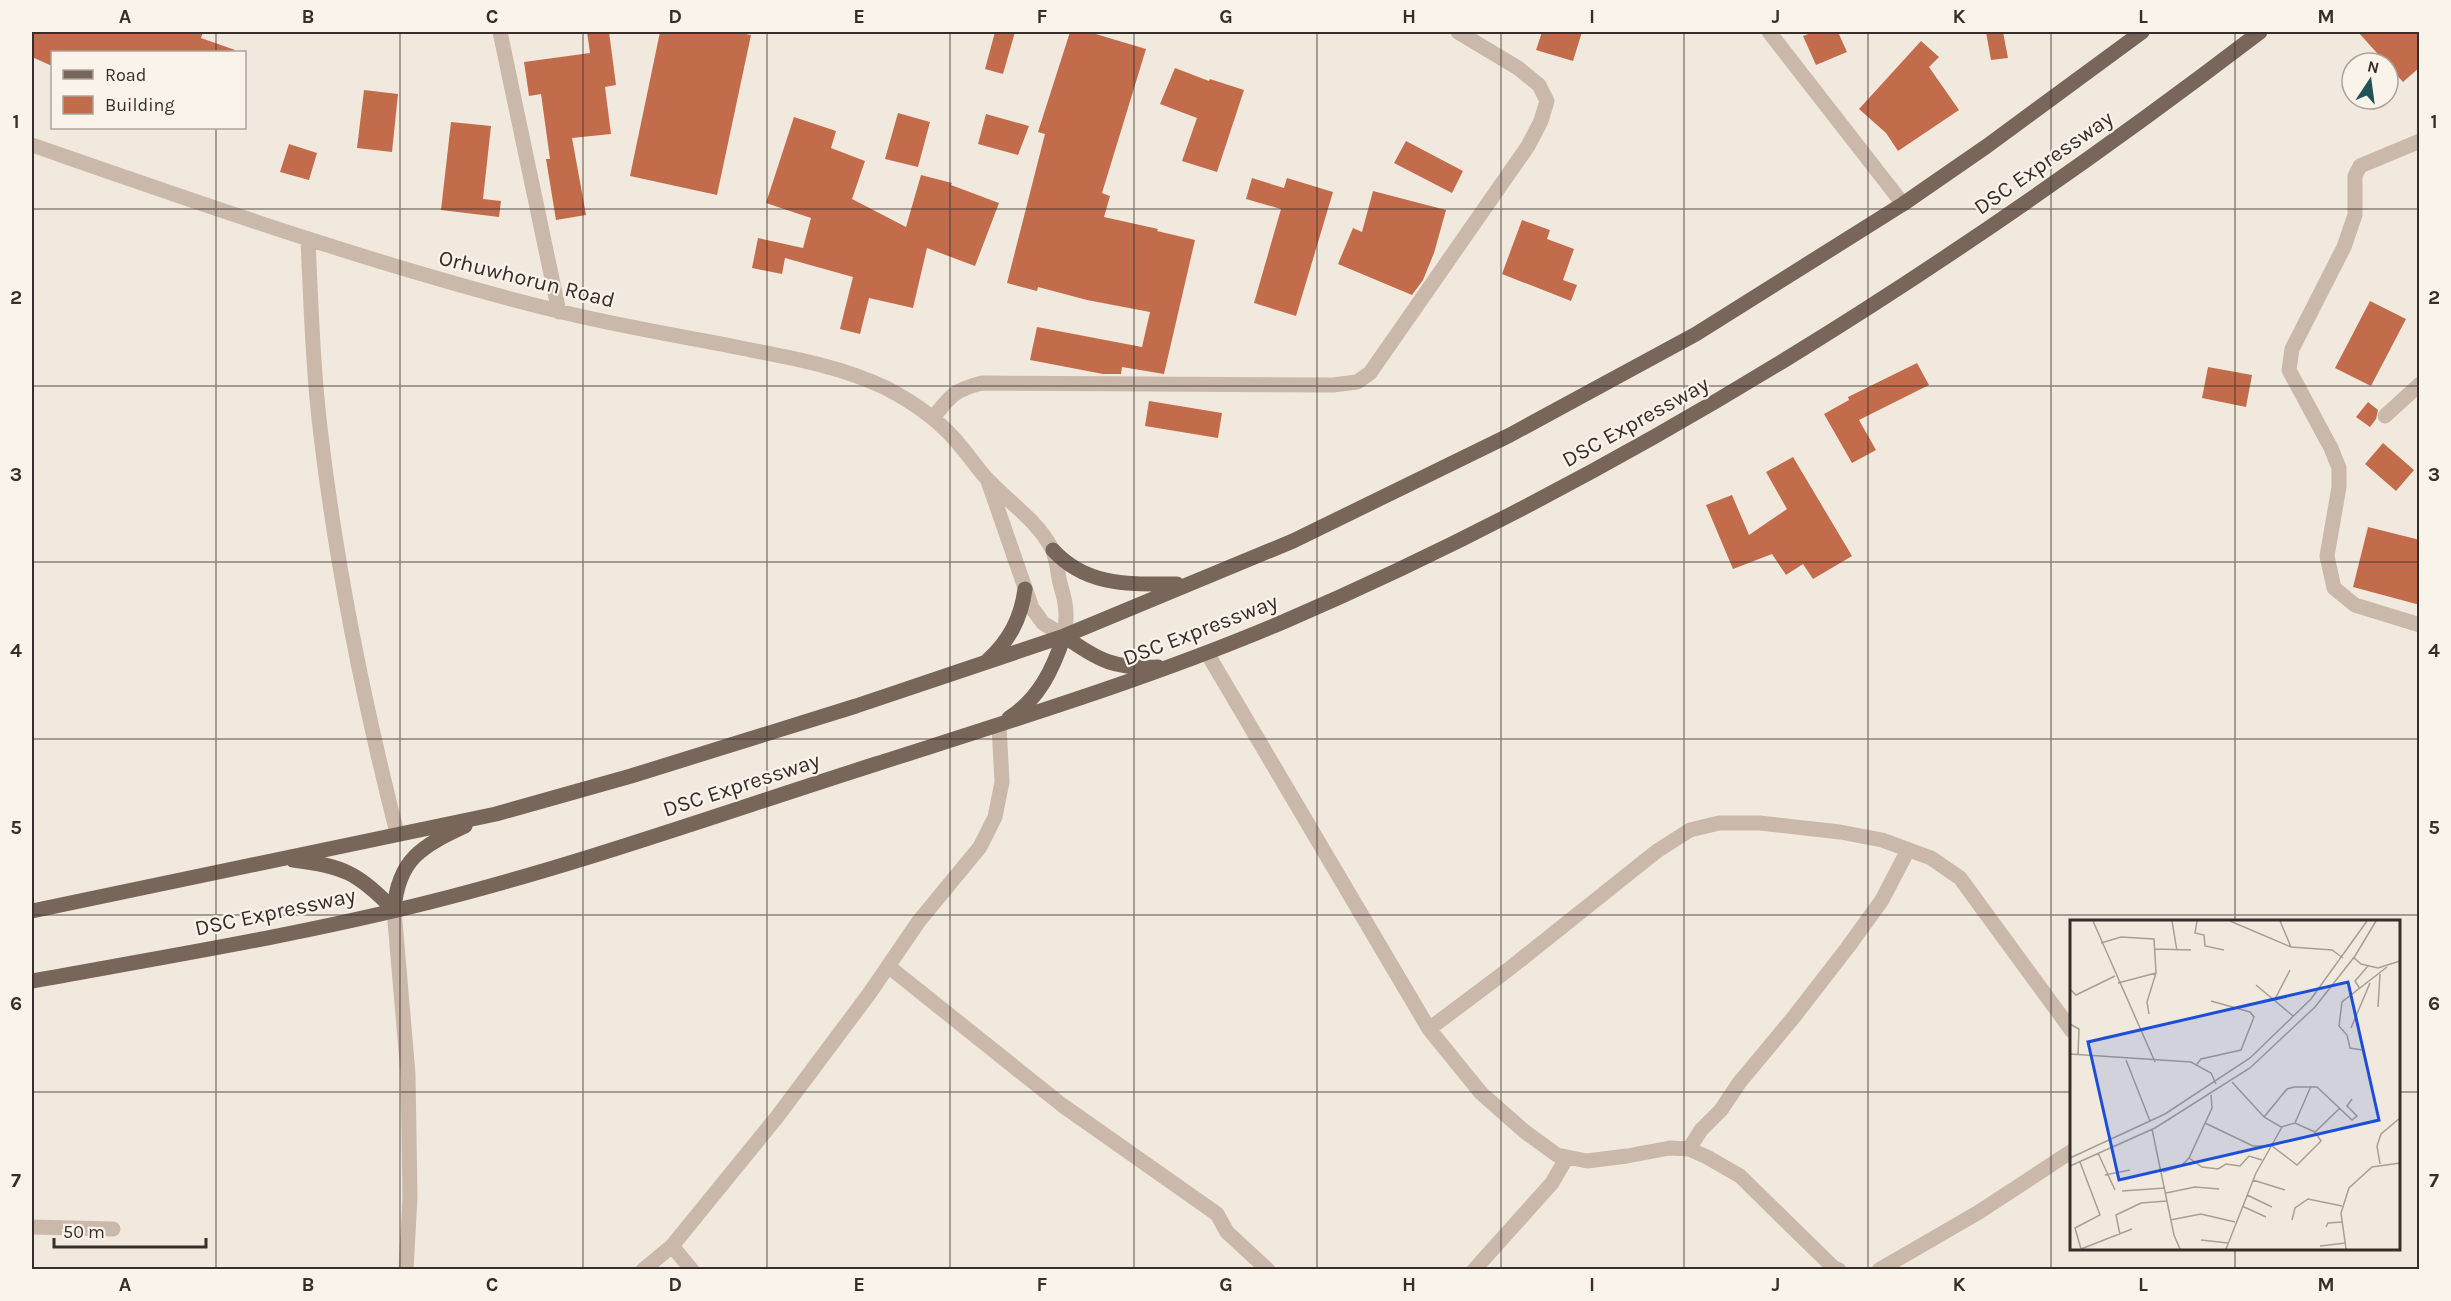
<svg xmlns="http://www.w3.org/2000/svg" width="2451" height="1301" viewBox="0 0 2451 1301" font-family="Karla,sans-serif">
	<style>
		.building { fill: #c26c4c }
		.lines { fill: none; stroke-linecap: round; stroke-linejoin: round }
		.minor { stroke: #cab9aa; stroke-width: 15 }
		.major { stroke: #79665b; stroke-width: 15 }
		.grid { fill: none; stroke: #372e29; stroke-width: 1.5; stroke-opacity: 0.55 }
		.labels { text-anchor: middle; stroke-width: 4.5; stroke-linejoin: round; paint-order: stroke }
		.street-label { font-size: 22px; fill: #372e29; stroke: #f9f3ea }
		.inset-road { fill: none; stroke: #a79e96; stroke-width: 1.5 }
		.view { fill: #1d4ed8; fill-opacity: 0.15; stroke: #1d4ed8; stroke-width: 3 }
		.inset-edge { fill: none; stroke: #372e29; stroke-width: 3 }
		.neatline { fill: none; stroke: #372e29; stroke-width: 2 }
		.grid-label { font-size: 20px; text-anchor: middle; font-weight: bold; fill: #372e29 }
	</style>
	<rect width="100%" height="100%" fill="#f2e9de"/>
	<path class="building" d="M32,32H203L201,38L235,50L234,52H52V66L32,57Z
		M587,32H609L616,85L605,87L611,134L572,138L586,215L556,220L546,159H550L541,94L529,96L524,62L590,53Z
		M660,32H734L751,35L717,195L630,176Z
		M995,32H1015L1003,74L985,69Z
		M1070,32H1089L1146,49L1102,193L1110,196L1104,217L1158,229L1157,231L1195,240L1164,374L1122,367L1121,374H1103L1030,360L1037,327L1142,347L1150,312L1087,300L1038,287L1037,291L1007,283L1045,134L1038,132Z
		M1542,32H1582L1573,61L1536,50Z
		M1814,32H1838L1847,52L1816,65L1803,36Z
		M1986,32H2003L2008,58L1991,60Z
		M2358,32H2420V67L2403,82Z
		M1921,41L1939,57L1929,67L1959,110L1898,151L1886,133L1859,109Z
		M1175,68L1209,81L1210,79L1244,90L1217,172L1182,161L1197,118L1160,104Z
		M364,90L398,94L392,152L357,148Z
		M898,113L930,122L918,167L885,159Z
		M986,114L1029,126L1018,155L978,144Z
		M794,117L836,131L831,148L865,161L852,199L906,227L921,175L952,183L951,185L999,203L975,266L927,248L913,308L869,298L860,334L840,329L853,277L785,258L782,274L752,268L758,238L803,248L811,218L766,203Z
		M451,122L491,126L483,199L501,201L499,217L441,210Z
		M1406,141L1463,171L1452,193L1394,163Z
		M289,144L317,153L309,180L280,172Z
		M1252,178L1284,188L1287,178L1333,192L1296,316L1254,303L1281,209L1246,199Z
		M1373,191L1446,210L1434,253L1423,280L1412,295L1338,264L1353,228L1362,232Z
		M1522,220L1550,230L1547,239L1574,249L1563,280L1577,285L1571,301L1502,274Z
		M2370,301L2406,319L2371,386L2335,368Z
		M1917,363L1929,385L1859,420L1876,450L1852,463L1824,414L1849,400L1848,397Z
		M2208,367L2252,375L2246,407L2202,398Z
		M1149,401L1222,413L1218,438L1145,426Z
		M2368,402L2378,410L2376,419L2370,427L2356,417Z
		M2383,443L2414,470L2396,491L2365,464Z
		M1793,457L1852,556L1813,579L1803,564L1786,575L1772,554L1733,569L1706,505L1732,495L1749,535L1787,509L1766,472Z
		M2368,527L2420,540V605L2353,587Z"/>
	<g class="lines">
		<path class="minor" d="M500,32L559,312
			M1769,32L1903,204
			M2420,141L2360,166L2355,176V215L2344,247L2292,349L2289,370L2331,448L2339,468V487L2327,556L2334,588L2355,605L2420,625
			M32,145C205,205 377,266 554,310C617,326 682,336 746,349C793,358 842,367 886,388C915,403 942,422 962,448C971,458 979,471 989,481C1010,503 1036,520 1051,547C1057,557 1057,571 1060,583C1066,603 1068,615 1064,636L1043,623L1032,608L988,481
			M308,240C311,305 313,371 321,436C337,570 364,703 397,833
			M2385,416L2420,384
			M933,418C950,396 954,390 982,383L1333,385L1357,382L1370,373L1528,146L1541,121L1547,101L1539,85L1518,68L1458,32
			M1207,653L1429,1029L1481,1093L1524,1131L1557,1155L1587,1161L1627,1156L1670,1148L1689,1149L1707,1157L1740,1176L1834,1268L1839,1270
			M394,910L408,1074L410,1197L406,1270
			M888,966L1062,1105L1217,1214L1227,1232L1268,1270
			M1429,1029L1509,969L1657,851L1690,830L1719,823H1760L1840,832L1882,840L1931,858L1960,878L2072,1031
			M1689,1149L1701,1130L1721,1110L1739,1083L1793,1018L1848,947L1882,900L1908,850
			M32,1227L113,1229
			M672,1246L692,1270
			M643,1270L672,1246L777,1117L869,994L919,921L980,847L995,817L1002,782L999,725
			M1474,1270L1552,1183L1567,1157
			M1879,1270L1979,1212L2072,1151"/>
		<path class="major" d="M1053,550C1087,587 1130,584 1177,584
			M987,661C1009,641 1021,619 1025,589
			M1009,718C1039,699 1053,669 1064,636C1099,661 1115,669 1158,667
			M293,860C344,866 358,873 394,910
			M394,910C398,859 422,846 465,826
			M32,911L496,814L631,776L856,706L1064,636L1293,541L1510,435L1696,334L1903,204L1987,146L2142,32
			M32,981C164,957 299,935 430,902C581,864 728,811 876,764C1013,720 1151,678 1283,622C1634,471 1957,263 2260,32"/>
	</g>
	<path class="grid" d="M216,32V52M400,32V1270M583,32V1270M767,32V1270M950,32V1270M1134,32V1270M1317,32V1270M1501,32V1270M1684,32V1270M1868,32V1270M2051,32V1270M2235,32V922M216,128V1270M32,209H2420M32,386H2420M32,562H2420M32,739H2420M32,915H2420M32,1092H2072M2398,1092H2420M2235,1248V1270"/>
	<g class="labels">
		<g class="street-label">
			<text transform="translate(2043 162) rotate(-35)" y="8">DSC Expressway</text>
			<text transform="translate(527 278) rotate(14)" y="8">Orhuwhorun Road</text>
			<text transform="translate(1635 421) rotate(-29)" y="8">DSC Expressway</text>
			<text transform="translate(1200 629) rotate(-21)" y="8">DSC Expressway</text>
			<text transform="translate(741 784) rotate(-18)" y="8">DSC Expressway</text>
			<text transform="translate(275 911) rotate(-12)" y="8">DSC Expressway</text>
		</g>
	</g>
	<g transform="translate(2070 920)">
		<rect width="330" height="330" fill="#f2e9de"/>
		<path class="inset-road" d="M23,1L85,142M102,1L107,31M127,1L125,13L134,15L135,26L154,30M160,1L221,27L262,30L273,38M210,1L221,27M31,23L51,17L84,19L86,53L77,82L79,94M85,29L121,30M283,37L291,44L308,48L330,41M48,63L86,53M186,65L223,96M0,69L6,75L45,56M290,69L285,61L298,46M204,81L220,50M308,87L310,54M0,104L9,109L8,135M281,108L300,63M292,130L280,128L277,115L269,106L272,82L317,47M0,134L121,142L141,153L146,164M56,140L80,201M127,144L131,139L171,130L184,97L180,92L141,81M162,162L194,197L211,207L225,203L245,212L270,188M194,197L217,169L224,167H247L282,200L287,196L277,186L282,179M135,203L183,226H202L227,245L251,221L245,212M225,203L241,166M82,209L104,315L110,329M28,233L45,270M0,238L95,194L180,138L241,79L297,1M119,238L132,247L148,249L156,244L170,246L179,236L192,240M10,242L30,295L5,308L11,329M310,244L307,226L311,214L330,198M0,246L85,208L180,148L245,87L285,36L306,1M93,252L111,246L119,238L142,188L141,175M35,255L60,250M183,260L215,270M52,271L95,268M96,273L125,267L149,269M177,275L202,287M172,286L196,297M100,300L131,294L165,302M222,300L225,288L238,279L272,286M256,307L258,303L272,302M50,315L46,295L71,283L97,281M131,320L158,323M250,326L276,323M11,329L62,309M156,329L186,253L212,207M276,329L271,293L279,268L302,247L330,243"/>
		<path class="view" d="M278,62L309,200L49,260L18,122Z"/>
		<rect width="330" height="330" class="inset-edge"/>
	</g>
	<rect width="2451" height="1301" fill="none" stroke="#f9f3ea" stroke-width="66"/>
	<rect x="51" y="51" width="195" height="78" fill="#f9f3ea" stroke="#aba49d" stroke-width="1.5"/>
	<rect x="63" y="70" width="30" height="9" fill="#79665b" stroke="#aba49d" stroke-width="1.5"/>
	<text x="105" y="81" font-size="18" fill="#372e29">Road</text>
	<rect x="63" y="96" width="30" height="18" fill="#c26c4c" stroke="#aba49d" stroke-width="1.5"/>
	<text x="105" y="111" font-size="18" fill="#372e29">Building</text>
	<g transform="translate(2370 81) rotate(13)"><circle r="28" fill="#f9f3ea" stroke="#aba49d" stroke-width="1.5"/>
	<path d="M0-4.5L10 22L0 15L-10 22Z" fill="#205358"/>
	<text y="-9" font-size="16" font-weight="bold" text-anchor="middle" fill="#372e29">N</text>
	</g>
	<path d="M54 1238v9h152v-9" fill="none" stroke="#372e29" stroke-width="3"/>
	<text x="63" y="1238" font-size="18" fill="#372e29" stroke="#f9f3ea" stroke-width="4.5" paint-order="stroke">50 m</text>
	<rect x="33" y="33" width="2385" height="1235" class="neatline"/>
	<g class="grid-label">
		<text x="125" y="23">A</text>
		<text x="308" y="23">B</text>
		<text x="492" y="23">C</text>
		<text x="675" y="23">D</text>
		<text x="859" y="23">E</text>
		<text x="1042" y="23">F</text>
		<text x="1226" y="23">G</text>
		<text x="1409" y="23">H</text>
		<text x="1592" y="23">I</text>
		<text x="1776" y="23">J</text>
		<text x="1959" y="23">K</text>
		<text x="2143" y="23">L</text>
		<text x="2326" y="23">M</text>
		<text x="16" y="128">1</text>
		<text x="2434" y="128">1</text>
		<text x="16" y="304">2</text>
		<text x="2434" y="304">2</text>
		<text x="16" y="481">3</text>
		<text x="2434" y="481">3</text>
		<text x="16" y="657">4</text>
		<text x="2434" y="657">4</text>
		<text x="16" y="834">5</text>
		<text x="2434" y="834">5</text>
		<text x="16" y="1010">6</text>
		<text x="2434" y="1010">6</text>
		<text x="16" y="1187">7</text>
		<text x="2434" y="1187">7</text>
		<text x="125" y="1291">A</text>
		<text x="308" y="1291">B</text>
		<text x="492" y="1291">C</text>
		<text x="675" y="1291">D</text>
		<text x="859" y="1291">E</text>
		<text x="1042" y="1291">F</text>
		<text x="1226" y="1291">G</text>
		<text x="1409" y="1291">H</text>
		<text x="1592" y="1291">I</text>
		<text x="1776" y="1291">J</text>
		<text x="1959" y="1291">K</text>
		<text x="2143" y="1291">L</text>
		<text x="2326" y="1291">M</text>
	</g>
</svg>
